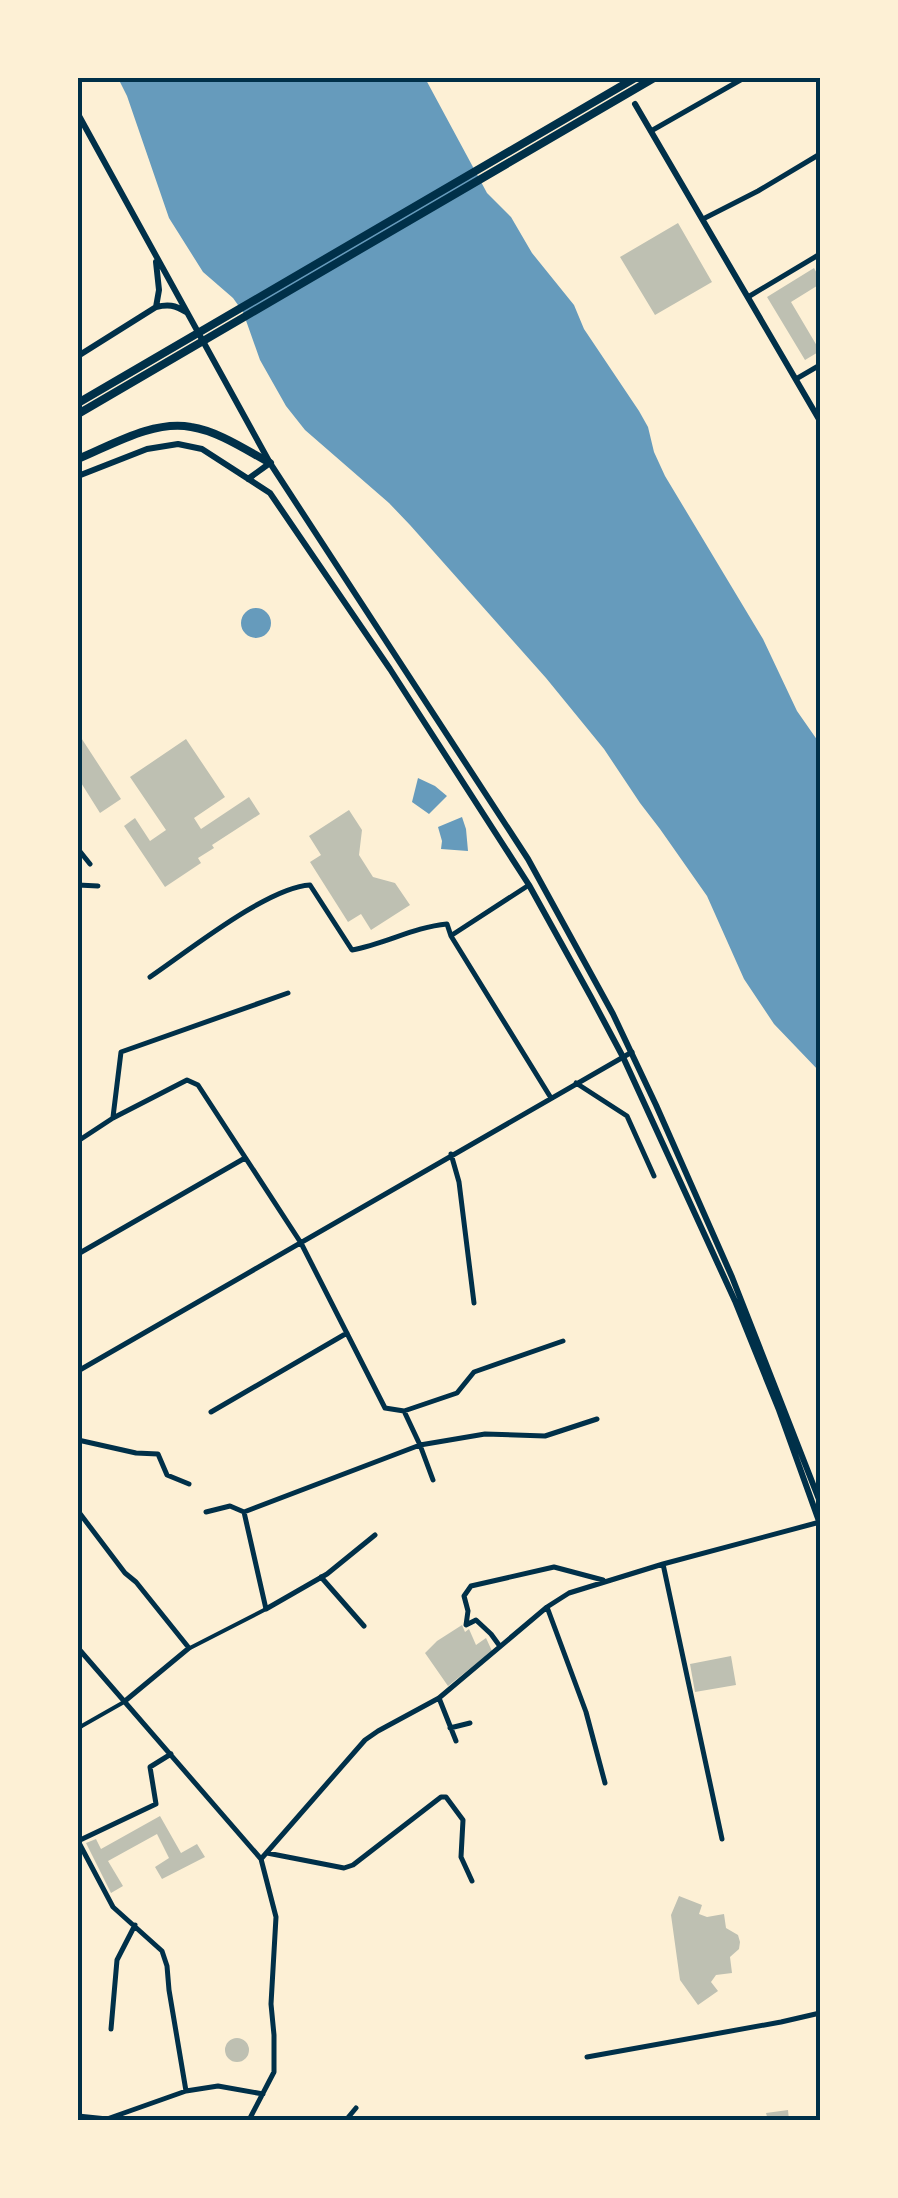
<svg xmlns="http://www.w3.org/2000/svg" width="898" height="2198" viewBox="0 0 898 2198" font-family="'Exo 2',sans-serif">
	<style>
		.water { fill: #669bbc }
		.building { fill: #bec0b2 }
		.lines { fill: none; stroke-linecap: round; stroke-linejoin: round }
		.pedestrian { stroke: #003049; stroke-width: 4 }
		.minor { stroke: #003049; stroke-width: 5 }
		.tertiary { stroke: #003049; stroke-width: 5 }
		.secondary { stroke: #003049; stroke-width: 6 }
		.primary { stroke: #003049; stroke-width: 8 }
		.neatline { fill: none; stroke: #003049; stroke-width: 4 }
	</style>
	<rect width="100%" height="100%" fill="#fdf0d5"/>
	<path class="water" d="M118,78H425L487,193L511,217L532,253L574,305L584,329L639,411L648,427L654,452L665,476L763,639L797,711L820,744V1072L774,1024L744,979L707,896L660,829L640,803L604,749L546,678L410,525L389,503L305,430L286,406L260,360L243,312L233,298L203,272L169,218L127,96Z
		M241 623a15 15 0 1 1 30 0a15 15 0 1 1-30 0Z
		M418,778L435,786L447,796L429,814L412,802Z
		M462,817L466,829L468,851L441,849L442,841L438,827Z"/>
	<path class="building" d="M678,223L712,282L655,315L620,257Z
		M814,268L820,279V284L791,302L820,351L805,360L767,297Z
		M78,733L121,799L100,813L78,778Z
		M186,739L225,797L194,818L201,829L249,797L260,814L212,845L214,848L198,858L201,863L165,887L124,826L135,818L150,841L166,830L130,777Z
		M349,810L362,830L359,855L373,877L395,883L410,905L371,930L361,914L348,922L310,862L321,855L309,836Z
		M462,1625L465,1632L469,1629L476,1645L486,1638L492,1651L448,1686L425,1653L437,1641Z
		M731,1656L736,1685L695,1692L690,1664Z
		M160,1816L181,1853L197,1844L205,1857L162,1879L155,1867L169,1858L157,1834L108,1861L123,1886L111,1893L86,1843L96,1839L101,1849Z
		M679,1896L702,1905L699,1914L707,1917L724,1914L726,1928L738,1935L740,1942L739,1949L730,1957L732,1973L716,1975L711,1982L718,1991L698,2005L680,1980L671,1915Z
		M225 2050a12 12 0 1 1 24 0a12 12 0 1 1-24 0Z
		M788,2110L789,2120H768L766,2113Z"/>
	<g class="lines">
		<path class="pedestrian" d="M190,1648L266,1609
			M80,1727L124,1702"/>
		<path class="minor" d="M703,219L758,191L820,154
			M748,297L820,254
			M796,379L820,365
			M78,849L90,864
			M78,885L98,886
			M452,935L529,885
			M150,977C187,952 268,887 310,885L352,950C385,944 414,927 447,924L451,936L551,1098
			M576,1083L627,1116L654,1176
			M113,1117L121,1052L288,993
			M78,1141L113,1118L187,1080L198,1085L301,1243L385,1408L404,1411
			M451,1154L459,1182L474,1303
			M78,1254L245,1158
			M78,1371L632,1052
			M211,1412L347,1333
			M78,1440L136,1453L158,1454L167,1475L189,1484
			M433,1480L420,1445L404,1411L457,1393L474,1372L563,1341
			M78,1511L125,1573L136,1582L189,1648L125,1701
			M206,1512L230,1506L244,1512
			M375,1535L327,1574L266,1609L244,1512L420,1445L485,1434L545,1436L597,1419
			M663,1564L722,1839
			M321,1577L364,1626
			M547,1607L586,1712L605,1783
			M499,1645L491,1634L476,1620L466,1625L468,1611L464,1596L471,1586L554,1567L603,1580
			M78,1648L261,1859L276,1917L271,2004L274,2035V2072L249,2120
			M439,1698L456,1741
			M450,1728L470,1723
			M78,1729L80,1727
			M171,1754L150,1767L156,1804L78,1841L113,1907L162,1951L167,1966L169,1990L186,2091
			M267,1853L344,1868L353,1865L441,1797H446L463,1820L461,1857L472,1881
			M261,1859L365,1740L378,1731L439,1698L547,1607L569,1593L663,1564L820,1522
			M111,2029L117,1960L135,1925
			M587,2057L781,2022L820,2013
			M78,2116L107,2119L186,2091L218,2086L263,2094
			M346,2120L356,2108"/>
		<path class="tertiary" d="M651,131L744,78"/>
		<path class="secondary" d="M635,104L820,421
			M78,114L270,463L528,859L613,1014L656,1105L732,1277L820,1502
			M156,307L159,290L156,262
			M78,356L156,307C168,304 175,305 186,312
			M78,476L147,449L178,444L202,449L270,493L390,669L529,885L591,997L623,1057L735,1301L779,1410L820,1524
			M248,479L270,463"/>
		<path class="primary" d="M78,403L635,78
			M78,414L654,78
			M78,459C112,445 153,420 191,427C218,431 246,450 270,463"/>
	</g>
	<rect width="898" height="2198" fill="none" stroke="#fdf0d5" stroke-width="160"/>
	<rect x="80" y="80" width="738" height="2038" class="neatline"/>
</svg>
